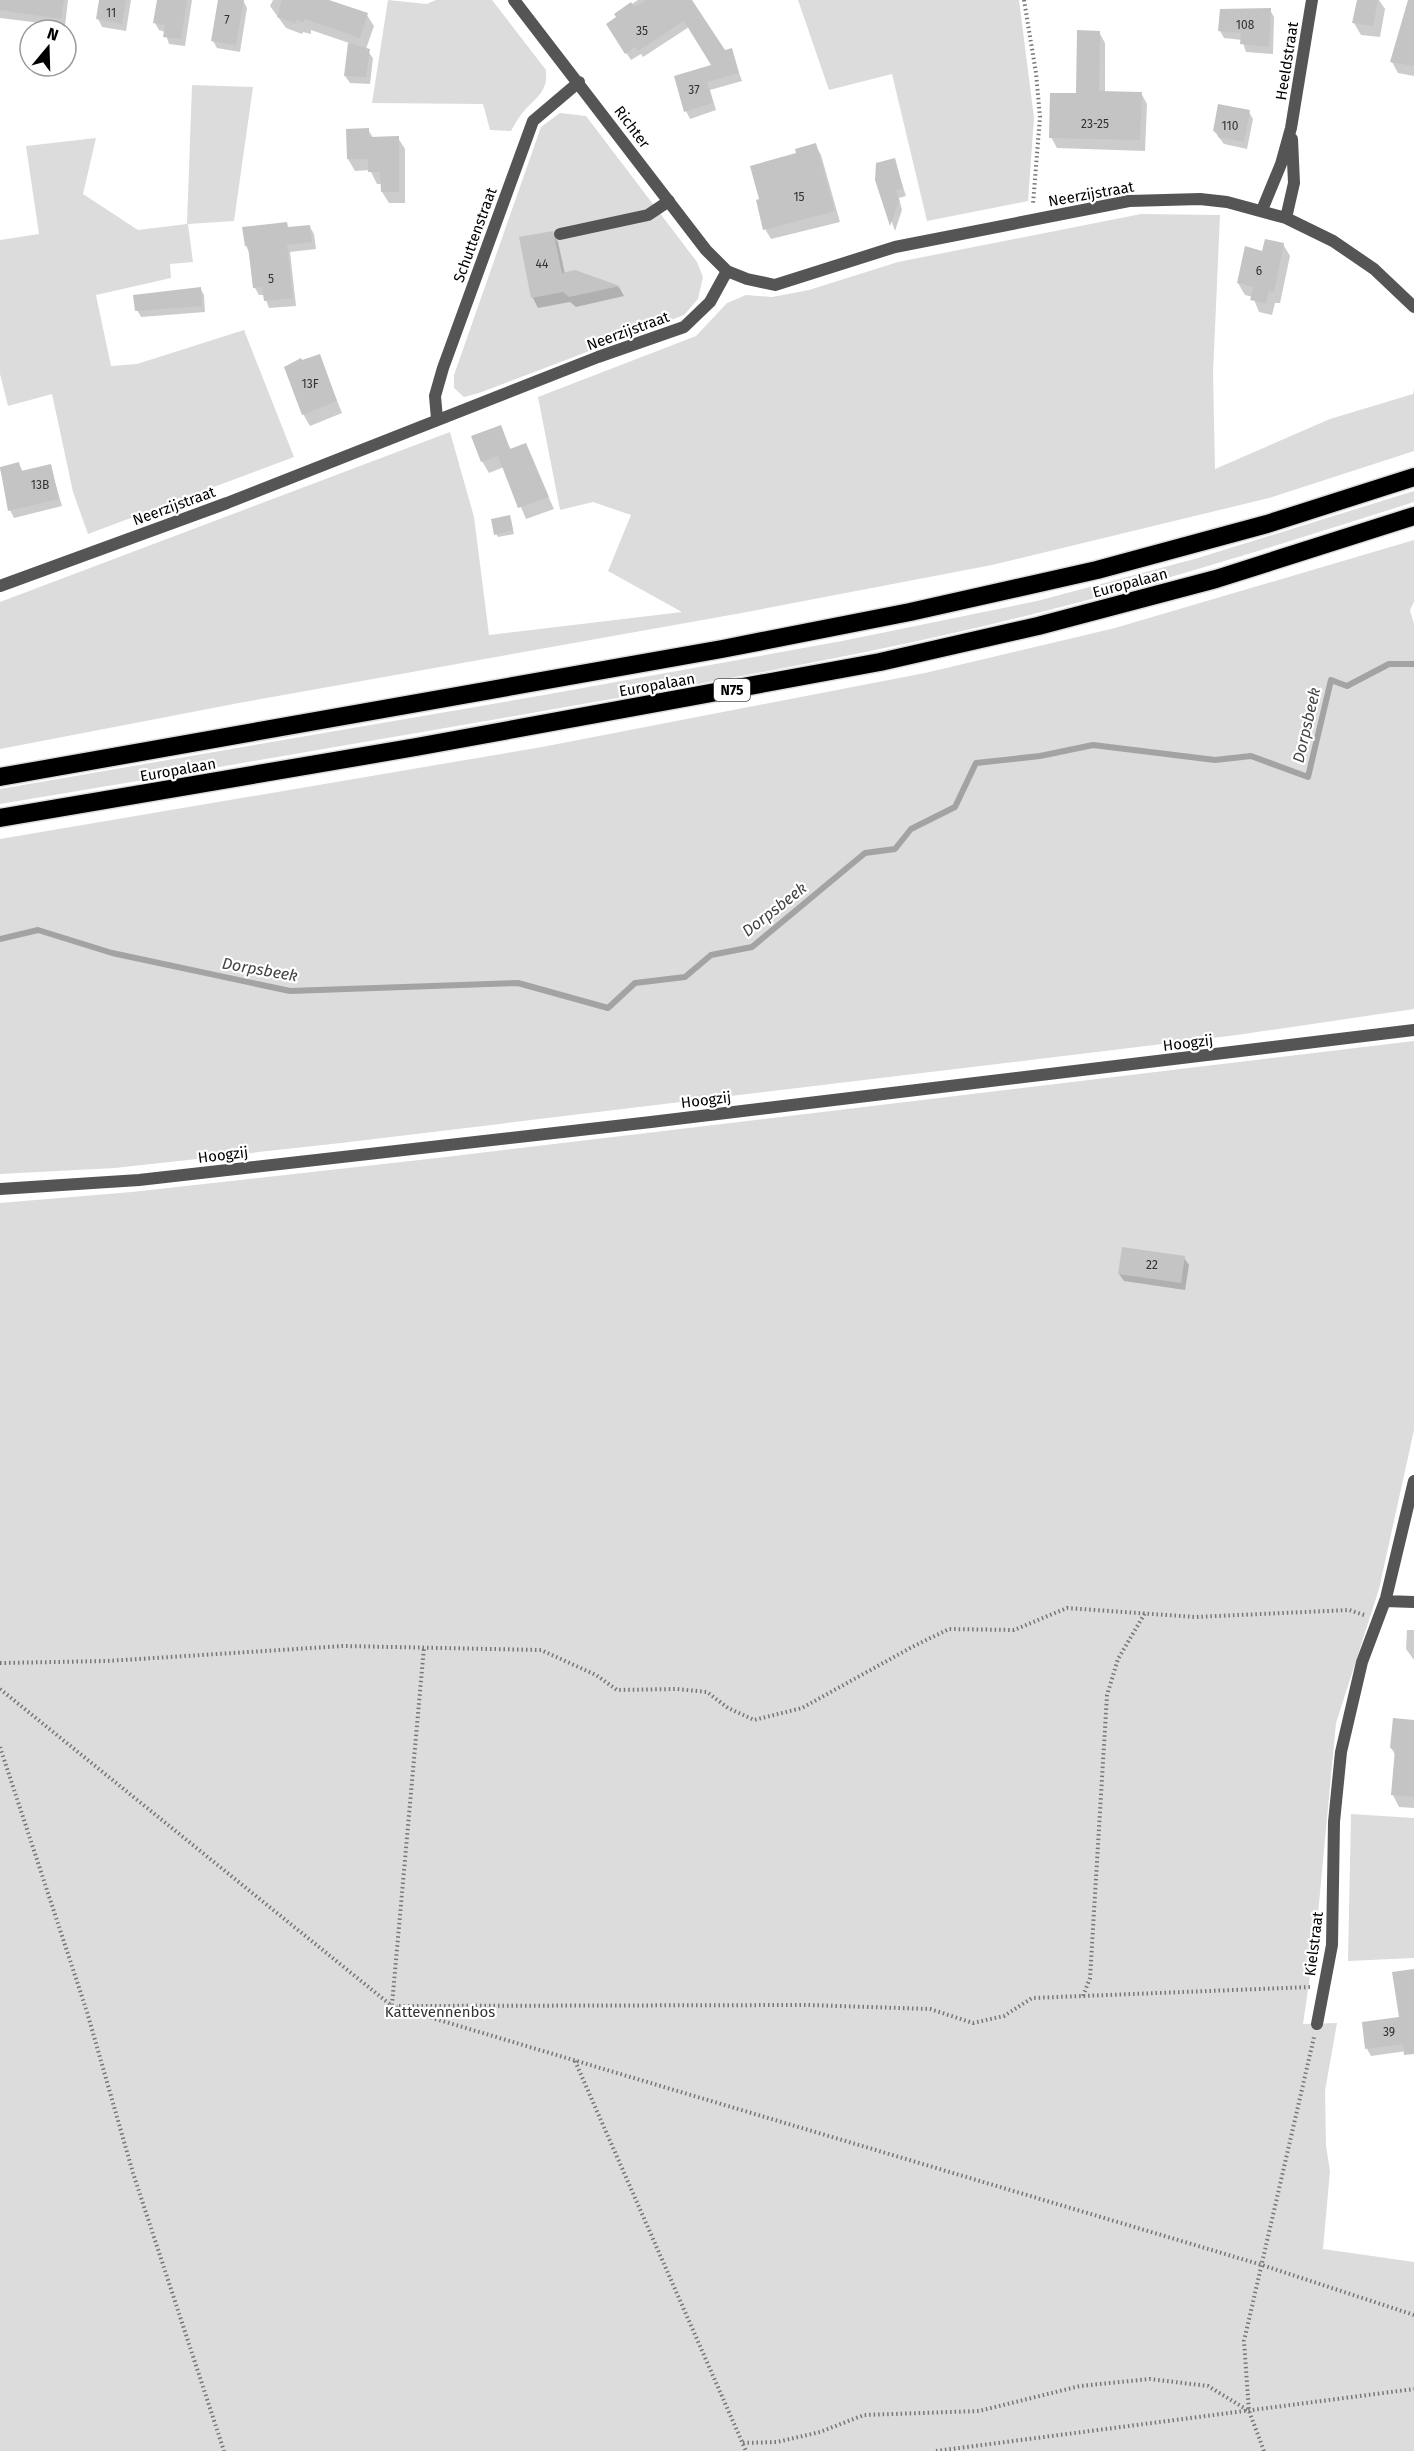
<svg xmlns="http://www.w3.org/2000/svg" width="1414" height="2451" viewBox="0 0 1414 2451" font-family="'Fira Sans',sans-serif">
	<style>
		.green { fill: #dcdcdc }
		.shadow { fill: #0003 }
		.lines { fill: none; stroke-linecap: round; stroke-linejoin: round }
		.stream { stroke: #a3a3a3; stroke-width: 6 }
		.building { fill: #c4c4c4 }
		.highway-casing { stroke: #dbdbdb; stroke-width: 21 }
		.path { stroke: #777; stroke-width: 4; stroke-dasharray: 1.5 3; stroke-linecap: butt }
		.lane { stroke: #555; stroke-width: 12 }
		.street { stroke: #555; stroke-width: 12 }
		.highway { stroke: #000; stroke-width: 18 }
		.labels { text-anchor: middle; stroke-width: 4.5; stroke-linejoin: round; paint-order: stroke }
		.number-label { font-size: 12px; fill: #313131 }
		.shield { fill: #fff; stroke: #4c4c4c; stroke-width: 1.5 }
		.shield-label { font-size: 14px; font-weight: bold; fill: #000 }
		.street-label { font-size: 15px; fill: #000; stroke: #fff }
		.park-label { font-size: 15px; fill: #333; stroke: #fff }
		.water-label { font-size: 16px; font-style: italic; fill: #444; stroke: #fff }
	</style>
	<rect width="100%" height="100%" fill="#fff"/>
	<path class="green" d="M388,0L427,4L436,0H492L546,70C548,91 538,96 525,110C519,116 515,124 511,131L490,130L483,104L372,103Z
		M798,0H1019L1034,118L1028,201L927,221L892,74L829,90Z
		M192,85L253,87L234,221L188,224L193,262L170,264L171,278L96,295L111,366L137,364L244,330L294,457L88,534L73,492L52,394L8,406L0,374V240L39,234L26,146L96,138L83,194L138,230L187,224Z
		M560,113L586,116L697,262L703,277L698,299L684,315L479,393L464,397L454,388V375L541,127Z
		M1141,214L1220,215L1213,374L1215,469L1330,419L1413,394L1414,389V451L1269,498L992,565L736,614L239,703L0,749V602L450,432L474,517L489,635L682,612L608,571L631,515L593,502L560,510L538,397L696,336L727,303L746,295L772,297L809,290L898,262Z
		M1414,491V502C1289,542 1165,581 1037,613C863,657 686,686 509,717C339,746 170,776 0,804V789L544,695L842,641L1037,601L1198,558Z
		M1414,540V602L1410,610L1414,624V1009L1237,1035L341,1143L115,1168L0,1174V839L542,747L925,673L1115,628Z
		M1414,1041V1430L1379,1589L1336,1723L1316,1935L1303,2024L1337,2023L1325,2091L1326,2146L1330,2171L1323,2249L1414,2262V2451H0V1203L132,1192L446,1157Z
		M1351,1814L1414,1818V1958L1348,1961Z"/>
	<path class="shadow" d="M0,0H68L65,26L0,18Z
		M101,0H131L126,31L102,27L98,19Z
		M158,0H192L185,46L169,44L165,32L159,30L155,23Z
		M219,0H243L247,8L240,52L217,48L213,41Z
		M273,0H324L367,15L374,26L366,49L373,58L370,84L350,83L345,76L349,43L311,30V34L303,32L302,34L286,28L270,6Z
		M638,0H690L724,52L731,50L742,81L710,90L716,110L690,119L686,111L713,66L689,27L643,57L641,54L631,60L612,32L618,18L616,14Z
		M1359,0H1379L1385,9L1380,37L1361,35L1354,23Z
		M1414,8V76L1398,73L1392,62Z
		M1270,10L1274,17L1273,54L1246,52L1242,40L1224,38L1220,31Z
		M1099,32L1105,43V93H1141L1147,104L1145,151L1057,148L1051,137L1078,95Z
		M1249,112L1253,119L1247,149L1224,144L1214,131Z
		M368,129L373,138H398L405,149V203H389L382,192V184H377L370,170L355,171L348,159Z
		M815,144L821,155L840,222L771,239L765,229L761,200L798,154Z
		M894,159L906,196L899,198L902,210L895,231L877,180Z
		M310,227L314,234L316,249L290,252L296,306L269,308L264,295H259L255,288L250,254L246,246L289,229Z
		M552,232L558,242L565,274L575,272L619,287L624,296L576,307L570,302L538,308L533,298Z
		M1283,244L1290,256L1280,303H1275L1272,315L1259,312L1253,297L1245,295L1238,283L1263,253Z
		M200,288L204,295L205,312L141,317L137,310Z
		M319,356L342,413L310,426L303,414L302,362Z
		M500,427L511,450L525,445L554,509L526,519L504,467L489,473L482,461Z
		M19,464L23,472L50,465L62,506L14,518L10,510L0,468Z
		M511,520L514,534L498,537L496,534Z
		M1184,1258L1189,1265L1185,1290L1124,1281L1119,1274Z
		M1407,1630H1414V1660L1406,1649Z
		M1414,1721V1808L1399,1807L1393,1795L1396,1756L1391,1748Z
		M1414,1971V2050L1371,2056L1367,2049L1400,2018Z"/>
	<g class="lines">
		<path class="stream" d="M0,939L38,930L112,953L290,991L518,983L608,1008L635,983L685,977L711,955L752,947L865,853L895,849L911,829L955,807L976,763L1040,756L1093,745L1215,760L1251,756L1308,777L1331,680L1347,686L1389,664H1414"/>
	</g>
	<path class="building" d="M0,0H64L61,19L0,10Z
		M99,0H126L122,24L96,19Z
		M157,0H187L181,39L163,37L165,25L153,23Z
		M218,0H244L236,45L211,41Z
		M282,0H329L368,13L360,38L305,19L304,22L296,20L295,23L277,17Z
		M647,0H692L725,50L732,48L739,73L707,82L713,103L684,112L674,76L711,65L684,21L638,51L635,47L625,54L606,24L616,17L614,14L631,2L634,7Z
		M1357,0H1378L1373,26L1352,23Z
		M1408,0H1414V66L1390,62Z
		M1271,8L1269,47L1240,44L1241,33L1218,31L1220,9Z
		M1077,30L1100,31L1099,91L1142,92L1140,140L1049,138L1050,93H1076Z
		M348,43L370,49L366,77L344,76Z
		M1218,104L1250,110L1244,142L1218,137V133L1213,131Z
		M369,128V137L399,136V192H381L380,172H368V159H347L346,129Z
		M816,143L835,211L763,230L756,200L759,199L750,166L796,153L795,149Z
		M895,158L903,188L896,190L899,201L890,226L875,180L876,163Z
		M287,222L288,227L310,225L312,242L287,245L293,298L264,301L262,287L253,288L248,246H245L242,227Z
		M553,231L562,273L575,270L620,286L569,297L563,292L531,298L519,237Z
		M1265,239L1284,243L1274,292L1269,291L1266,303L1250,300L1254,287L1237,283L1245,246L1262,251Z
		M201,287L202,306L135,311L133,295Z
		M320,354L337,401L302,415L284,367L301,358L302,360Z
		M501,425L510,449L526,443L549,497L518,508L498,456L481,462L471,436Z
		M19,462L21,471L51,464L59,499L8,511L0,467Z
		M510,515L513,530L494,535L491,519Z
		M1122,1247L1185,1256L1181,1283L1118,1274Z
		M1393,1718L1414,1720V1797L1391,1795L1395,1749L1390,1748Z
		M1414,1969V2054L1404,2055L1403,2044L1365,2049L1362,2022L1399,2017L1392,1972Z"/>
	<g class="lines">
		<defs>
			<path id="highway" d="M0,777L722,649L910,612L1097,570L1267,524L1414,477
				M0,818L416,747L880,662L1038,626L1216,579L1414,516"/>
		</defs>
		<use href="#highway" class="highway-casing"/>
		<path class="path" d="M1024,0L1036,73L1040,117L1033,204
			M0,1663L107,1661L343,1646L541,1650L596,1675L617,1690L677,1689L707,1692L728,1708L754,1720L802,1708L912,1647L949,1629L1014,1630L1067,1608L1195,1617L1349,1610L1364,1615
			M0,1689L392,2006L1262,2265L1414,2315
			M0,1747L87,2012L133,2173L224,2451
			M1083,1996L1090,1978L1107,1695L1118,1659L1145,1613
			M392,2005L424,1647
			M399,2006L808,2005L930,2009L973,2023L1004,2016L1032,1998L1310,1987
			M575,2061L746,2451
			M743,2443L777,2442L820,2432L864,2415L979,2411L1080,2386L1150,2379L1208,2386L1249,2411
			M936,2451L1414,2389
			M1264,2451L1249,2411L1244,2341L1314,2037"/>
		<path class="lane" d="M560,234L648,215L669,201"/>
		<path class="street" d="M514,0L706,250L727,271L747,279L775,285L895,247L1129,201L1200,199L1227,202L1286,218L1333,241L1374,269L1414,307
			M1262,210L1281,164L1291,128L1312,0
			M1286,218L1294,183L1292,139
			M437,419L435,396L443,368L533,121L579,82
			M0,586L227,503L598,357L684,327L710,302L727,271
			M0,1189L139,1180L651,1122L1414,1030
			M1385,1601L1414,1602
			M1317,2024L1332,1945L1334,1822L1341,1752L1362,1662L1386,1598L1414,1481"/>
		<use href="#highway" class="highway"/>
	</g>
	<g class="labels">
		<g class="number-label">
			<text x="111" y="17">11</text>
			<text x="227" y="24">7</text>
			<text x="1245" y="29">108</text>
			<text x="642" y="35">35</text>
			<text x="694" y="94">37</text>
			<text x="1095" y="128">23-25</text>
			<text x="1230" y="130">110</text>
			<text x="799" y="201">15</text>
			<text x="542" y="268">44</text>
			<text x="1259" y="275">6</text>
			<text x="271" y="283">5</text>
			<text x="310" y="388">13F</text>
			<text x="40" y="489">13B</text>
			<text x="1152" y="1269">22</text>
			<text x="1389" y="2036">39</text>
		</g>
		<rect class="shield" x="714" y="679" width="36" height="22" rx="4.5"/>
		<g class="shield-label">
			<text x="732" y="695">N75</text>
		</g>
		<g class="street-label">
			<text transform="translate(1287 61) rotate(-81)" y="5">Heeldstraat</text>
			<text transform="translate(632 127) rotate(53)" y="5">Richter</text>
			<text transform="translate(1091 194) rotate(-10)" y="5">Neerzijstraat</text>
			<text transform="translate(475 235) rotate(-70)" y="5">Schuttenstraat</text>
			<text transform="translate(628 331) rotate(-20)" y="5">Neerzijstraat</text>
			<text transform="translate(174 506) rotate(-20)" y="5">Neerzijstraat</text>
			<text transform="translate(1130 583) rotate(-15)" y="5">Europalaan</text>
			<text transform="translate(657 685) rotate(-10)" y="5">Europalaan</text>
			<text transform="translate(178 770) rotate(-10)" y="5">Europalaan</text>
			<text transform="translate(1188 1043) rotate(-7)" y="5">Hoogzij</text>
			<text transform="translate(706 1100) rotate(-7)" y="5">Hoogzij</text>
			<text transform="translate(223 1155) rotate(-7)" y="5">Hoogzij</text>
			<text transform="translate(1314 1944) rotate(-83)" y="5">Kielstraat</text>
		</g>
		<g class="park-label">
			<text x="440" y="2017">Kattevennenbos</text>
		</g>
		<g class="water-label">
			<text transform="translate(1306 725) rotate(-77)" y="6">Dorpsbeek</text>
			<text transform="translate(774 909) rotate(-38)" y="6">Dorpsbeek</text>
			<text transform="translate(260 969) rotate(10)" y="6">Dorpsbeek</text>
		</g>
	</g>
	<g transform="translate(48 48) rotate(19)"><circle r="28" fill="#ffffff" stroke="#999999" stroke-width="1.5"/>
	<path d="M0-4.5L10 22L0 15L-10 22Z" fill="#000000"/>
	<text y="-9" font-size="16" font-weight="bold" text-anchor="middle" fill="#000000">N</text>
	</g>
</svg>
